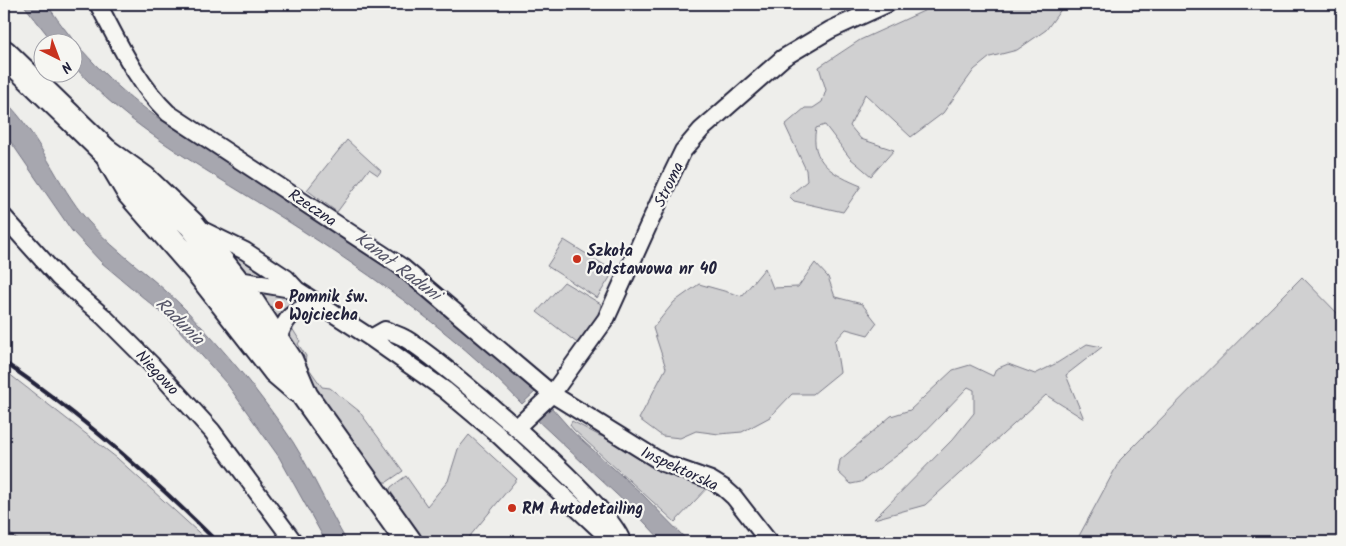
<svg xmlns="http://www.w3.org/2000/svg" width="1346" height="546" viewBox="0 0 1346 546" font-family="Kalam,sans-serif">
	<style>
		.green { fill: #d0d0d1; stroke: #797986 }
		.water { fill: #a7a7af; stroke: #727281 }
		.lines { fill: none; stroke-linecap: round; stroke-linejoin: round }
		.street-casing { stroke: #22223b; stroke-width: 20 }
		.primary-casing { stroke: #22223b; stroke-width: 29 }
		.street { stroke: #f6f6f2; stroke-width: 16 }
		.primary { stroke: #f6f6f2; stroke-width: 25 }
		.rail { stroke: #22223b; stroke-width: 4 }
		.poi-dot { fill: #c8321e; stroke: #f6f6f2; stroke-width: 2 }
		.labels { text-anchor: middle; stroke-width: 4.5; stroke-linejoin: round; paint-order: stroke }
		.street-label { font-size: 16px; fill: #22223b; stroke: #f6f6f2 }
		.poi-label { font-size: 16px; font-weight: bold; fill: #22223b; stroke: #f6f6f2; text-anchor: start }
		.water-label { font-size: 18px; font-style: italic; fill: #575769; stroke: #f6f6f2 }
	</style>
	<rect width="100%" height="100%" fill="#eeeeeb"/>
	<filter id="ink" filterUnits="userSpaceOnUse"><feTurbulence type="fractalNoise" baseFrequency=".02" numOctaves="2"/><feDisplacementMap in="SourceGraphic" scale="10" xChannelSelector="R" yChannelSelector="G"/><feConvolveMatrix kernelMatrix="1 2 1 2 8 2 1 2 1" color-interpolation-filters="sRGB"/></filter>
	<g filter="url(#ink)">
		<path class="green" d="M939,4H1065L1046,30L1017,50L990,57L974,70L943,113L911,137L865,94L850,126L861,139L894,150L871,176L850,158L825,125L816,128C809,162 834,175 861,186L843,212L794,201L789,196L807,181L806,170L785,125L805,108H813L822,102L826,90L819,67L860,40Z
			M347,140L381,171L378,175L369,169L337,212L307,190Z
			M564,240L614,271L597,298L547,266Z
			M218,242L282,281L241,274Z
			M815,263L828,277L835,297L862,304L877,323L868,335L846,329L835,341L840,372L813,394H792L770,417L742,432L719,434L696,431L680,438L662,436L639,419L666,368L653,328L674,302L699,284L742,296L765,268L773,288L798,287Z
			M1302,277L1342,318V542H1068L1079,536L1120,460Z
			M564,282L601,304L599,314L577,343L537,312Z
			M254,291L285,297L295,303L277,324Z
			M290,325L300,341L298,344L306,356L305,363L322,387L330,388L359,411L403,471L387,482H380L374,476L293,353C288,343 286,336 290,325Z
			M1087,344L1102,347L1066,375L1084,419L1046,395L925,505L874,519L953,439L974,413V390L968,387L915,442L861,482L851,484L838,472L840,460L891,416L910,410L953,370L970,365L993,376L996,369L1008,364L1035,374L1057,363Z
			M4,370L117,458L209,542H21L4,529Z
			M572,421L600,436H605L710,485L675,522L574,430L570,425Z
			M469,435L517,479L465,542H422L388,495L391,487L406,476L427,506L448,481L458,449Z"/>
		<path class="water" d="M23,4H47C74,46 113,86 154,115C189,140 227,159 263,182C359,244 451,314 536,391L522,404C453,330 356,264 270,210C200,166 128,127 73,65L72,42H53Z
			M4,100C40,134 56,184 88,221C117,254 155,278 186,310C225,351 262,395 293,442C313,474 328,509 347,542H326L279,457L227,384L170,320L102,263L72,231L4,132Z
			M551,407L573,432L642,494L689,542H663L631,508L537,420Z"/>
		<g class="lines">
			<defs>
				<path id="street" d="M98,4C119,43 136,82 168,113L402,267L552,394L663,463L711,480L724,488L734,497L769,542
					M4,217L59,278L104,317L151,364L212,431L294,542
					M198,228L245,251L286,278L297,290L371,338L445,390L495,432L613,542
					M233,279L297,290
					M371,338L385,330C392,333 400,335 406,339C442,360 616,509 622,542
					M277,341C286,316 291,313 315,302
					M516,428L552,394L606,319L668,182L683,151L701,130L783,58L830,30L887,4"/>
				<path id="primary" d="M4,53L105,151L144,179L192,225L243,290L290,361L305,396L409,542
					M110,159L130,193L199,272L276,371L297,389"/>
			</defs>
			<use href="#street" class="street-casing"/>
			<use href="#primary" class="primary-casing"/>
			<use href="#street" class="street"/>
			<use href="#primary" class="primary"/>
			<path class="rail" d="M4,362C81,415 151,476 217,542
				M4,537L10,542"/>
		</g>
	</g>
	<g class="poi-dot">
		<circle cx="577" cy="259" r="5"/>
		<circle cx="279" cy="305" r="5"/>
		<circle cx="512" cy="508" r="5"/>
	</g>
	<g class="labels">
		<g class="street-label">
			<text transform="translate(668 184) rotate(-64)" y="6">Stroma</text>
			<text transform="translate(313 207) rotate(34)" y="6">Rzeczna</text>
			<text transform="translate(158 372) rotate(47)" y="6">Niegowo</text>
			<text transform="translate(680 468) rotate(25)" y="6">Inspektorska</text>
		</g>
		<g class="poi-label">
			<text x="587" y="256">Szkoła<tspan x="587" dy="18">Podstawowa nr 40</tspan></text>
			<text x="289" y="302">Pomnik św.<tspan x="289" dy="18">Wojciecha</tspan></text>
			<text x="522" y="514">RM Autodetailing</text>
		</g>
		<g class="water-label">
			<text transform="translate(398 266) rotate(37)" y="6">Kanał Raduni</text>
			<text transform="translate(180 321) rotate(44)" y="6">Radunia</text>
		</g>
	</g>
	<rect width="1346" height="546" fill="none" stroke="#f6f6f2" stroke-width="20"/>
	<rect x="10" y="10" width="1326" height="526" fill="none" stroke="#22223b" stroke-width="2" filter="url(#ink)"/>
	<g transform="translate(58 58) rotate(138)"><circle r="24" fill="#f6f6f2" stroke="#a1a1a9"/>
	<path d="M0-4L9 19L0 12L-9 19Z" fill="#c8321e"/>
	<text y="-8" font-size="14" font-weight="bold" text-anchor="middle" fill="#22223b">N</text>
	</g>
</svg>
